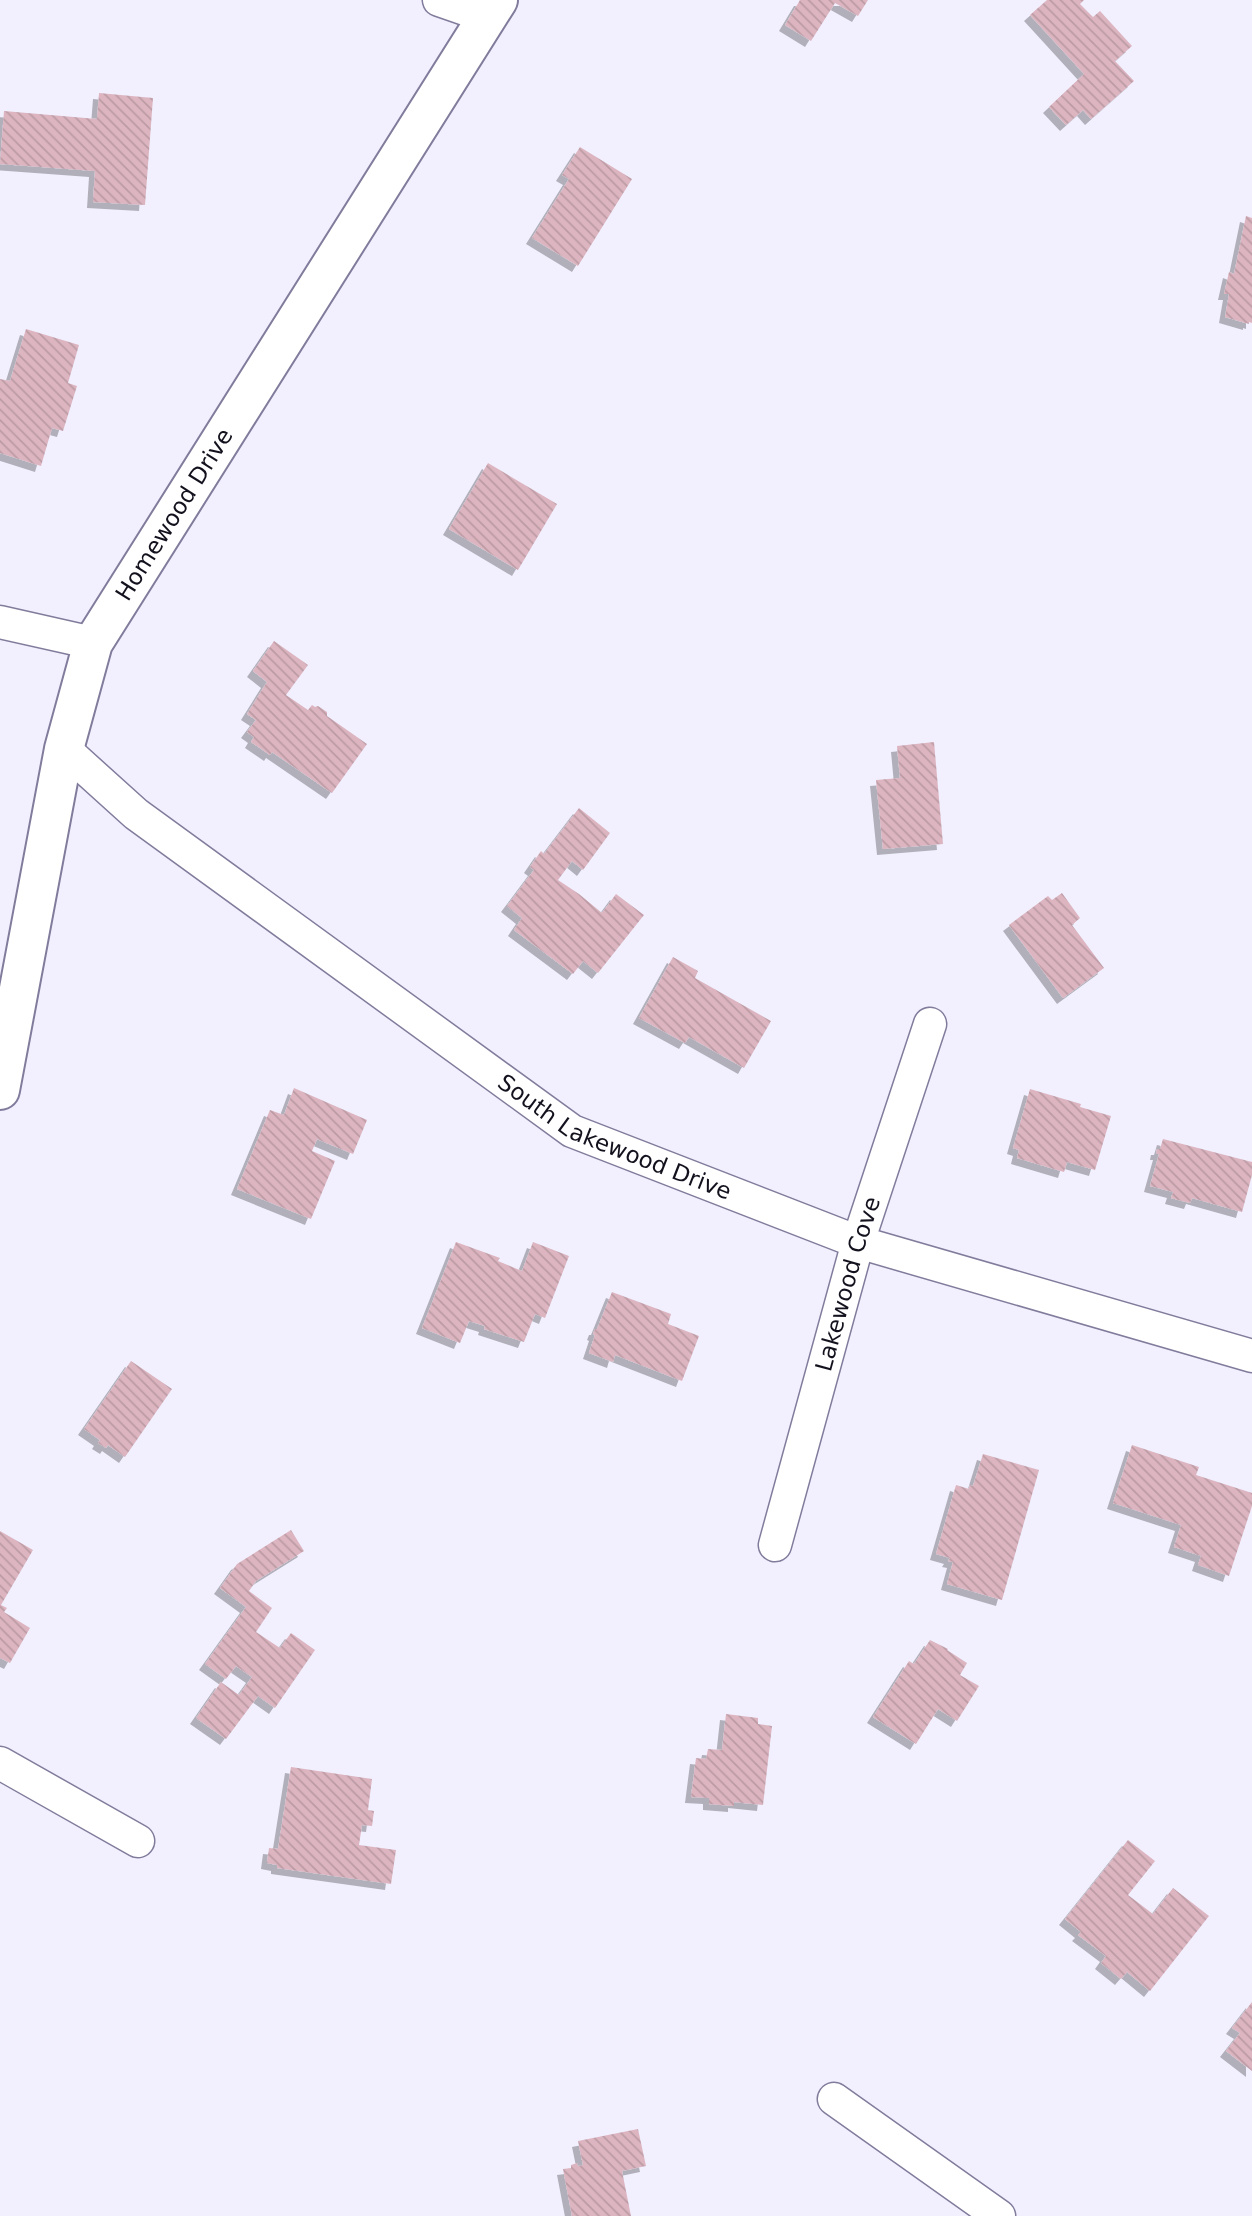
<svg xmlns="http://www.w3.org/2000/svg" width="1252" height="2216" viewBox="0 0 1252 2216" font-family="'DejaVu Sans',sans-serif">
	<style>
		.building { fill: url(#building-back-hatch); filter: url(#shadow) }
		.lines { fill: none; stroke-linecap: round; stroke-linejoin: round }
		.street-casing { stroke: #817c9c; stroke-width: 35 }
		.secondary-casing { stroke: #817c9c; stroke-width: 42 }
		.street { stroke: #fff; stroke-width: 32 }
		.secondary { stroke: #fff; stroke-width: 38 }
		.labels { text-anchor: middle; stroke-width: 7; stroke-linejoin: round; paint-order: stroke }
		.street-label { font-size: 23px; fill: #13111d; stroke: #fff }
	</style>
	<defs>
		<pattern id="building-back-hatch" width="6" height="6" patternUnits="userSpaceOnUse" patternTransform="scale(1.75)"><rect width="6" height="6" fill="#dcb5c0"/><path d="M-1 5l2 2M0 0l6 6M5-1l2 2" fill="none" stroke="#bc9ba5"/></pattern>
		<filter id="shadow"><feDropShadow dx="-6" dy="6" stdDeviation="0" flood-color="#0004"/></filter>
	</defs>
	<rect width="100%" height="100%" fill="#f2f0fe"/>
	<path class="building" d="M800,0H868L858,16L835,3L811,41L785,25Z
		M1047,0H1084L1080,4L1093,17L1100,11L1132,46L1115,61L1134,81L1091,119L1083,110L1066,125L1049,107L1084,74L1030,15Z
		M99,93L153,98L145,205L93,202L95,171L0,164L4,111L97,119Z
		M580,147L632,179L578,266L532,238L569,179L562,175Z
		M1246,216L1252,218V323L1249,322V324L1225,317L1229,294H1224L1229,272L1234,274Z
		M26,329L79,345L68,383L77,386L63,431L52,428L41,466L0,453V379L10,381Z
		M488,463L557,504L518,570L449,529Z
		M274,641L308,665L286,695L308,710L312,705L315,707L318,706L327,712V716L367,744L332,793L272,752L270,755L251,742L254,737L247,732L256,720L247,714L267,682L253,671Z
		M934,742L943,844L883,849L876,780L900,778L897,746Z
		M579,808L610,833L583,870L572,861L558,880L579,894L602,913L616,894L644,915L598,973L583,961L573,974L514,930L522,918L507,906L534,870L530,867L541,851L544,854Z
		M1062,893L1080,918L1072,925L1104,968L1063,998L1009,925L1048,896L1052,900Z
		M673,957L698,971L695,978L771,1021L744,1068L689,1037L685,1043L639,1018Z
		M294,1088L367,1120L353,1154L317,1139L312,1151L335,1161L311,1219L237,1189L270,1110L284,1115Z
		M1030,1089L1081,1104L1080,1107L1111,1116L1095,1170L1067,1162L1064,1172L1017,1158L1019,1150L1013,1148Z
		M1163,1139L1252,1162V1175L1242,1212L1192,1198L1190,1203L1171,1198L1173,1192L1150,1186L1159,1154H1156L1157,1149H1160Z
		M456,1242L500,1258L498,1261L522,1271L533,1242L569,1256L545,1318L535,1314L524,1342L484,1329L485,1326L469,1321L460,1343L422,1328Z
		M612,1292L671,1314L668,1324L699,1336L682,1381L615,1355L613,1362L589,1353L595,1335L593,1334L595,1329H597Z
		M131,1361L172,1389L125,1457L108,1445L106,1448L98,1443L100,1440L84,1429Z
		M1132,1445L1199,1467L1196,1475L1252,1493V1506L1229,1576L1198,1565L1201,1556L1174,1547L1181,1525L1113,1503Z
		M983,1454L1039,1470L1002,1600L947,1584L953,1562L948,1561L950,1558L936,1554L956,1485L969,1489L970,1485L973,1486Z
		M291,1530L304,1551L256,1581L249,1591L272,1608L256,1632L280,1648L291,1633L315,1650L275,1708L258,1696L226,1739L196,1718L221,1682L239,1695L252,1677L236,1666L226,1679L205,1664L246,1607L220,1588L237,1564Z
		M0,1531L33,1550L1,1605L7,1608L4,1612L30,1628L10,1663L0,1658Z
		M930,1640L948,1649L947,1650L967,1663L960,1675L979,1686L957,1721L938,1709L916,1744L873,1717L909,1661L914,1664Z
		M726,1714L758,1718V1724L772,1726L763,1805L734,1802V1806L709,1804V1798L691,1797L696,1758L706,1759L708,1749L722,1750Z
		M291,1767L372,1779L368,1810L374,1811L372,1826L362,1825L359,1845L396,1850L391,1884L277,1868V1865L267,1863L269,1848L278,1849Z
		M1128,1840L1155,1861L1128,1895L1153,1914L1173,1888L1209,1916L1150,1991L1127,1972L1121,1979L1101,1963L1106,1956L1078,1935L1081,1932L1065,1919Z
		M1252,2002V2071L1226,2051L1240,2033L1232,2028Z
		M638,2129L646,2166L622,2171L631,2216H572L563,2169L571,2168V2165L577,2163L578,2166L583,2165L578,2141Z"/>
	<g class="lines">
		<defs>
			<g id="street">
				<path d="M439,0L488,17"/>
				<path d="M0,622L93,643"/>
				<path id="s1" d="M64,749L136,814L572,1131L858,1242L1252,1356"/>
				<path id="s2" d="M775,1545L858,1242L930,1024"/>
				<path d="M0,1763L138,1841"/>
				<path d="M834,2099L999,2216"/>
			</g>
			<g id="secondary">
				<path id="s3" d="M0,1090L64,749L93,643L498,0"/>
			</g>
		</defs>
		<use href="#street" class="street-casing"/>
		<use href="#secondary" class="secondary-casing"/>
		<use href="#street" class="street"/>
		<use href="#secondary" class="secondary"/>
	</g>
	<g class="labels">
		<g class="street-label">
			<text dy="8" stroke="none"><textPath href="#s3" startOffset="609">Homewood Drive</textPath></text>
			<text dy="8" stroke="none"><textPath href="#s1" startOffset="677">South Lakewood Drive</textPath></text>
			<text dy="8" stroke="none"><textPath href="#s2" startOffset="271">Lakewood Cove</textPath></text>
		</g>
	</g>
</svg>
